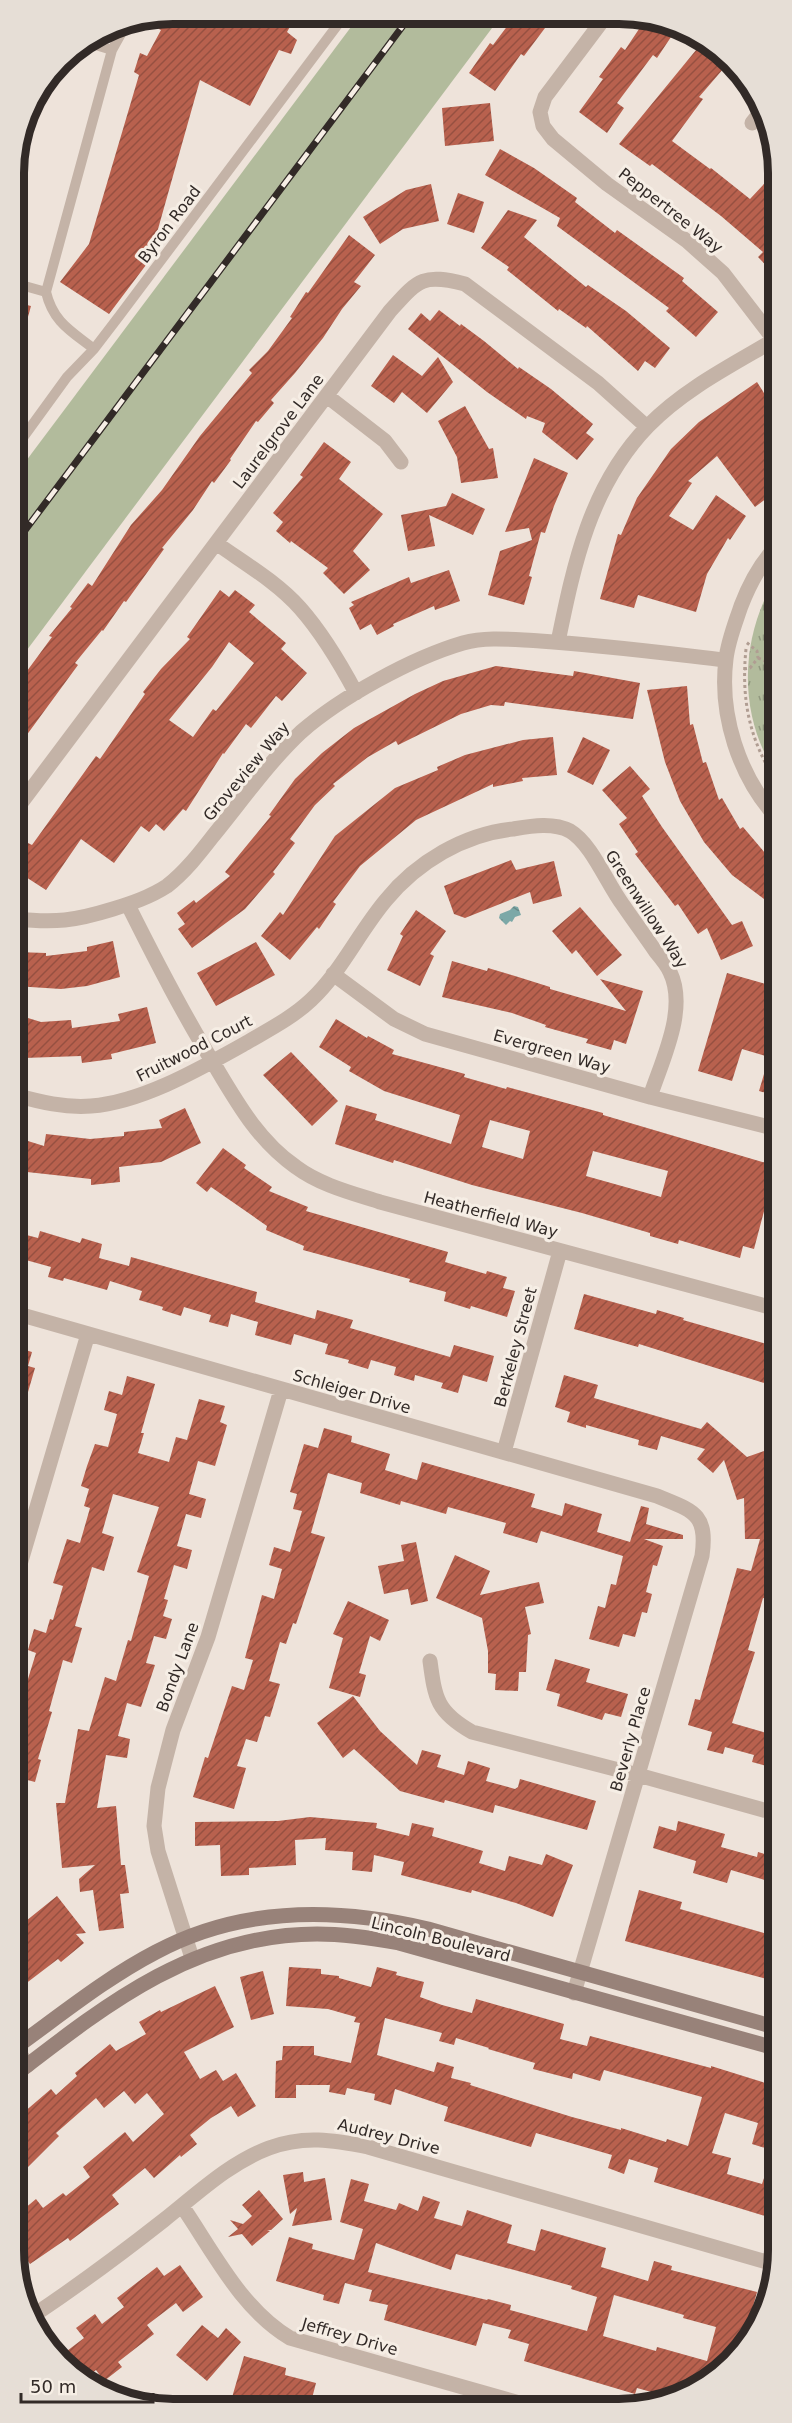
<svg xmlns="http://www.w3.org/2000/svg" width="792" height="2423" viewBox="0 0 792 2423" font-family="'DejaVu Sans',sans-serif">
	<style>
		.grass { fill: #b2bb9c }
		.park { fill: url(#park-tufts) }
		.water { fill: url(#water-ripples) }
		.building { fill: url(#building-hatch); fill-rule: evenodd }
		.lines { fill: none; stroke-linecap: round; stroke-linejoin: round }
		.path { stroke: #b09d92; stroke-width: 3; stroke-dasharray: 3 3; stroke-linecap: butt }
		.lane { stroke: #c4b3a7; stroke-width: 10 }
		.street { stroke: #c4b3a7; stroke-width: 15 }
		.secondary { stroke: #988279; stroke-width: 15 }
		.rail-casing { stroke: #322a27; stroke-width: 7 }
		.rail { stroke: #f6eee5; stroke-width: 4.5; stroke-dasharray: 14; stroke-linecap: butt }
		.labels { text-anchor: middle; stroke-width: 6; stroke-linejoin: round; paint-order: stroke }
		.street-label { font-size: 16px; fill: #322a27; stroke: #f6eee5 }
		.rim { fill: none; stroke: #322a27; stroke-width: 8 }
	</style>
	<defs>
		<pattern id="park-tufts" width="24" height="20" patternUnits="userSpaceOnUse" patternTransform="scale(1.5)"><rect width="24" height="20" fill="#b2bb9c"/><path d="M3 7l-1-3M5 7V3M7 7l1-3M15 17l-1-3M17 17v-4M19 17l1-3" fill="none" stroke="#91987f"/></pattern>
		<pattern id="water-ripples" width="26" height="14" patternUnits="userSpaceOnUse" patternTransform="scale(1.5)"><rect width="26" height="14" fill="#7ca8a7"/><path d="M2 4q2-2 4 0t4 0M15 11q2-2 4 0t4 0" fill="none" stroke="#668988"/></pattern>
		<pattern id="building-hatch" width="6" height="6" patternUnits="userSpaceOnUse" patternTransform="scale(1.5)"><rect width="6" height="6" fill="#b8614e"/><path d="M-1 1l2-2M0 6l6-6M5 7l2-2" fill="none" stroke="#965041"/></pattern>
	</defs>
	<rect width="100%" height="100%" fill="#eee3da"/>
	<path class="grass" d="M360,15L501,16L15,666L14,477Z"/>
	<path class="park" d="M776,578V773C737,715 740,636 776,578Z"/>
	<path class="water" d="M514,906L518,907L521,915L515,917L512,922L510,921L506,925L499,918L500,914L510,910Z"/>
	<path class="building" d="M173,14H297L287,32L297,40L291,54L279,50L250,106L200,80L149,261L109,314L60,282L89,244L139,75L134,72L140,53L147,56L161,30L157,28L162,16Z
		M515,16H554L524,56L521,54L495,91L469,73L490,43L493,45Z
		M647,17L661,25L658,28L671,37L657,58L653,55L617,103L624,108L607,133L579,112L603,79L599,77L621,47L625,50Z
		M701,44L730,61L699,97L703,99L672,141L710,169L711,168L750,199L775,172L776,276L758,257L763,252L721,216L652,164L650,166L619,144Z
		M490,103L494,141L445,146L442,108Z
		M500,149L534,168L577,198L575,202L615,233L617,230L684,278L682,281L718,312L696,337L666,311L669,308L557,226L560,218L485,175Z
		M431,184L439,221L403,229L380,244L363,217L406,190Z
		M458,193L484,202L474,233L447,224Z
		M508,210L537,220L524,237L586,287L588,285L626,311L670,348L655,368L645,361L638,371L587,326L586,328L559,309L558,311L507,270L509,267L481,248Z
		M349,235L375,255L354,282L361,286L342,309L323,338L295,373L271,400L274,403L258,422L256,421L230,459L231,460L214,483L212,481L193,510L162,548L164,549L126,602L124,601L103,631L102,630L75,663L78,665L15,751V682L25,669L27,671L52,637L49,636L72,608L70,607L88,583L92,586L131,525L162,490L200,436L252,373L249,370L268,351L292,318L290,317L306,292L308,293Z
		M14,302L31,306L18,353L14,352Z
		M439,310L460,326L461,324L484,341L518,369L519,367L551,389L593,424L586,433L594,439L577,460L542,432L545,423L527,416L526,419L487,392L408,329L421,313L430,321Z
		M393,355L422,376L438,357L453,382L427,413L402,392L394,403L371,386Z
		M757,382L776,412V491L755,507L717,456L688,481L692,483L669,516L693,530L716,495L746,516L730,540L728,538L707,574L696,612L638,595L634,608L600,599L618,534L621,535L637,498L671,449L699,422Z
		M465,406L489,449L493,448L498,478L461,483L457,457L438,421Z
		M324,442L351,462L339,479L383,514L353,551L370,570L344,594L323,573L328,568L291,541L290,543L276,531L283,522L273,513L303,477L300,475Z
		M534,458L568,473L554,506L545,533L541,532L529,576L532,577L524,605L488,595L500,551L532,540L529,528L505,532Z
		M452,493L485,509L473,535L429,515L435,546L408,551L401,515L446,506Z
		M449,570L460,601L435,610L434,606L393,624L394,626L377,635L371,624L360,630L349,608L354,605L351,602L409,577L411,583Z
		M220,590L229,597L235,590L255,605L249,612L286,643L281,649L307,673L282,701L276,696L251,728L246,724L224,754L223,753L186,811L183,809L164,831L156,824L149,832L141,826L114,863L81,839L46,890L15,870V864L28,843L32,845L96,756L100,759L145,694L143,692L161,669L190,639L187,637ZM229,642L254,663L216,711L213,709L193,737L169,720L212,667Z
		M496,666L573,676L574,671L640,683L633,719L505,702L504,706L491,705L461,714L398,745L396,741L368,757L333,784L335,786L315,805L290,839L295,843L273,872L275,874L245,909L192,948L178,929L185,924L177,913L194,900L196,903L230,876L225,872L271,816L269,815L295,779L322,753L354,728L415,694L443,681Z
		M687,686L690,725L693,724L703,763L706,762L719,800L722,798L740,829L743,827L776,866V908L732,875L704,842L680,801L665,762L647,690Z
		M553,737L557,775L522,778L523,781L493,787V784L416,820L360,866L333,902L336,904L319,929L317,927L290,960L261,936L280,912L283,915L335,836L395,788L438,770L437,767L465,755L523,740Z
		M583,737L610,750L593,785L567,772Z
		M630,766L650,789L642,796L662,827L732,925L742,921L753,946L721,960L707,928L698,934L678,904L675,906L635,854L638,852L619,824L627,818L602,790Z
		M511,860L516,870L554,861L562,896L533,904L530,892L465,918L454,914L444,886Z
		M580,907L622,955L597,976L576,950L572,954L552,931Z
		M416,910L446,931L430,954L434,956L420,986L387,970L403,936L400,934Z
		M113,941L120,977L87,986L61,989L15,986L16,952L46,953V956L87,951V947Z
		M256,942L275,975L216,1006L197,973Z
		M452,961L487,971L488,968L515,976L550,987V989L626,1011L600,979L643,991L626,1044L614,1040L611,1050L586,1043L588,1039L545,1027L546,1025L512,1013L442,997Z
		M727,973L776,987L777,1096L759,1091L769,1057L742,1049L732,1081L698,1071Z
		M147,1007L156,1043L111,1054L112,1059L82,1063L81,1056L24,1058L15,1056V1014L41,1022L71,1020L72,1028L120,1021L118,1014Z
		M336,1019L367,1038L368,1036L394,1050L392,1054L465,1074L464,1077L506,1089L507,1087L603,1113V1115L776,1166L754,1249L743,1246L740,1258L679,1240L678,1244L650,1236V1233L582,1213L472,1185L394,1160L393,1163L335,1144L346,1105L377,1114L375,1120L451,1144L460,1115L384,1091L349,1071L351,1067L319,1047ZM490,1120L530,1131L523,1159L482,1147ZM593,1151L668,1171L661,1197L586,1176Z
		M291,1052L338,1101L312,1126L263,1075Z
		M185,1108L201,1143L161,1162L119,1167L120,1182L91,1185V1179L27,1172L19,1198L15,1197V1137L44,1146L46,1134L90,1139L124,1136V1132L162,1128L159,1120Z
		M223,1148L246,1165L244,1168L272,1187L269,1191L308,1207L306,1211L448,1252L445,1262L486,1274L487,1271L507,1277L503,1288L515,1291L507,1317L471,1306L470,1309L444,1301L446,1292L409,1282L410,1279L303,1250L304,1246L266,1230L267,1226L211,1187L207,1192L196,1183Z
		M40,1231L80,1243L82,1238L102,1244L99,1258L129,1266L131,1257L257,1292L255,1302L315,1319L317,1310L353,1320L350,1328L450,1357L454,1345L494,1356L487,1382L463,1375L458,1393L441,1388L443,1383L415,1375L414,1381L394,1375L396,1367L371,1360L368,1369L348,1363L349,1360L325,1354L328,1344L294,1334L291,1345L255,1335L258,1322L231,1314L228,1327L209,1322L211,1315L184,1307L181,1316L162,1310L163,1307L139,1300L142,1291L110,1281L107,1290L64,1278L63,1281L48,1277L51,1267L15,1257V1232L38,1238Z
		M584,1294L656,1314L657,1310L684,1318L683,1320L777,1347V1387L639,1344L638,1347L574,1329Z
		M15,1347L32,1352L28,1366L35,1368L19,1423L16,1422Z
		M564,1375L598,1385L594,1398L701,1429L707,1422L747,1457L770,1449L777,1469V1583L772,1600L763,1598L748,1650L755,1652L732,1723L777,1736L778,1769L752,1762L754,1755L725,1747L723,1754L707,1750L712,1732L688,1725L695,1699L700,1700L737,1568L751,1571L760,1539H745L744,1498L737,1500L724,1460L713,1473L697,1459L705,1449L661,1436L657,1450L638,1445L639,1440L586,1425V1428L567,1422L570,1412L555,1407Z
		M127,1376L155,1384L141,1433H144L138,1453L169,1462L176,1437L187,1440L199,1399L225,1406L220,1422L227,1425L215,1466L198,1461L189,1494L206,1499L201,1518L186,1514L177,1546L192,1550L187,1569L174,1565L164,1599L168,1600L163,1616L172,1619L166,1639L154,1636L146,1663L155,1665L141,1707L127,1703L118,1736L130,1739L127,1758L106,1755L97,1808L116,1806L121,1865H125L129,1893L120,1894L124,1928L99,1931L93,1890L80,1892L79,1879L95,1865L62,1868L56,1803H65L78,1729L89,1731L105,1677L116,1681L128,1640L131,1641L149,1576L137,1572L159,1507L113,1494L102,1533L114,1537L104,1571L92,1567L75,1626L82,1628L72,1663L63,1660L49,1711L52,1712L38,1759L41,1760L35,1782L16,1777V1676L28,1679L36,1653L28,1650L34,1629L46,1633L50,1619L53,1620L63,1586L53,1583L59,1564L67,1539L80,1543L90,1508L84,1506L89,1489L81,1486L87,1466L95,1444L108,1447L117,1414L104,1410L109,1391L122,1395Z
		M324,1428L352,1436L351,1442L390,1454L385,1470L417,1480L422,1462L535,1494L531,1507L562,1516L565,1503L602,1514L597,1532L630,1542L641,1506L649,1508L646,1524L683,1535V1539H644L663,1546L657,1566L653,1565L646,1592L652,1594L647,1613L642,1612L635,1637L623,1634L619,1647L589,1639L598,1606L605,1608L611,1584L616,1585L623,1556L541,1531L537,1543L503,1533L506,1523L448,1507L446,1514L401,1501L400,1505L360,1493L362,1483L328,1473L311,1533L325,1537L296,1624L293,1623L286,1644L280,1642L269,1681L280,1684L270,1717L265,1716L257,1742L246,1739L237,1766L246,1768L234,1809L193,1797L205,1757L208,1758L232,1686L244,1690L253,1660L245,1658L262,1595L274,1599L282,1569L269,1565L274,1547L290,1552L302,1511L293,1509L297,1494L290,1492L304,1444L318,1448Z
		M416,1542L428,1601L411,1605L408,1589L384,1594L378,1566L404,1561L401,1545Z
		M455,1555L490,1571L480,1595L539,1582L544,1603L525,1607L531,1634L528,1635L526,1672H519L518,1691L495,1690L496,1674L488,1673V1651L482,1618L436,1598Z
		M348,1601L389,1620L380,1641L370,1636L359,1673L366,1675L360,1697L329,1688L343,1638L333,1634Z
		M555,1659L590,1669L586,1682L628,1694L621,1717L605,1713L602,1720L557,1706L560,1694L546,1690Z
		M353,1696L380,1731L417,1765L422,1750L441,1755L437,1767L464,1775L468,1761L490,1768L486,1781L515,1789L518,1787L520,1779L596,1801L587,1830L495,1805L493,1813L445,1800L444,1803L400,1791L354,1749L343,1758L317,1723Z
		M310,1817L377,1823L376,1828L409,1836L412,1823L434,1828L432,1836L483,1851L479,1863L505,1871L509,1856L542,1865L546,1854L573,1865L553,1917L516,1903L472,1890L471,1893L401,1875L404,1862L374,1855L372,1872L352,1870L353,1852L325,1850L326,1838L295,1840L296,1865L249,1868V1875L221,1876L220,1845L195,1846V1822L278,1821Z
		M678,1821L725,1834L721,1847L757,1857L758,1852L778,1858V1884L731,1870L727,1883L693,1873L696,1861L653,1848L659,1826L676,1831Z
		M639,1890L682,1902L680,1909L778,1937V1982L625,1941Z
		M57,1896L86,1933L76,1934L84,1943L61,1962L58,1959L16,1991V1929Z
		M289,1967L321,1969V1974L339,1976V1978L371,1987L377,1967L397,1972L396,1975L424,1982L420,1997L442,2005L472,2013L476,1999L564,2024L560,2039L587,2046L590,2036L711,2068V2066L778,2087V2152L752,2144L758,2123L725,2113L712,2153L731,2158L727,2174L762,2184L766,2172L778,2175V2220L654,2182L658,2168L629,2159L624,2174L608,2168L612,2155L536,2133L531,2147L444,2121L448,2107L395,2089L391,2105L374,2100L375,2094L347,2088L345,2095L329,2092L330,2085H296V2098H275L276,2061L282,2060L283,2046H314V2055L351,2063L360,2023L354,2022L356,2017L328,2009L286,2006ZM385,2018L442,2033L439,2041L454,2045L456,2038L489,2048L488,2049L535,2063L533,2069L572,2079L573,2073L600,2081L604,2070L702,2097L688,2146L667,2139L666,2142L621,2128V2130L572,2117L470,2085L471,2083L451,2078L454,2067L437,2062L434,2072L377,2055Z
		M263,1971L274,2014L251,2020L240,1977Z
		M215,1986L234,2027L184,2052L200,2079L216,2070L223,2081L236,2073L256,2106L238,2117L231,2106L211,2118L190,2135L197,2144L181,2157L180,2155L154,2178L145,2168L112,2195L119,2204L70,2241L68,2238L30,2264L17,2245V2218L25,2211L24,2209L36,2199L43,2208L63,2193L66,2196L90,2177L83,2167L125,2132L133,2142L164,2114L147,2093L135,2104L124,2091L104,2108L96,2098L56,2133L59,2136L27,2168L16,2157V2119L51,2089L56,2095L77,2076L75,2073L110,2044L116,2051L146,2034L139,2022L160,2010L161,2012Z
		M303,2172L304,2182L325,2178L332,2220L292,2226L297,2208L290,2214L283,2175Z
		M351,2179L369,2184L364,2201L396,2210L399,2203L418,2211L423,2196L440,2202L434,2218L462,2226L467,2210L512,2225L507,2243L535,2251L541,2229L606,2248L601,2267L648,2281L654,2261L672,2266L671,2270L757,2292L740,2354L699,2388L673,2398L637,2388L635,2394L524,2361L529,2344L508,2338L511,2330L483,2323L476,2346L384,2320L388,2305L369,2301L372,2290L345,2283L339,2304L323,2300L324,2295L276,2281L289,2237L313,2244L312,2249L354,2260L363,2229L340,2222ZM376,2243L451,2270L456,2254L572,2286L571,2289L597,2297L587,2331L510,2310L511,2305L488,2299L487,2300L368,2272ZM614,2295L684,2315L683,2318L716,2327L707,2361L657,2347L656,2351L603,2336Z
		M259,2190L283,2219L271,2230H267L270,2231L252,2246L242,2234L228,2237L238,2229L230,2220L243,2224L252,2216L242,2205Z
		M180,2265L203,2297L183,2312L176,2303L147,2325L154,2334L118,2362L122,2367L104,2381L96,2370L87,2377L77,2372L63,2354L84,2338L76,2328L95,2314L102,2324L124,2307L117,2298L139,2281L157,2267L164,2276Z
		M202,2325L218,2338L226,2328L241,2342L207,2381L176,2355Z
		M244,2356L286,2368L285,2375L316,2383L310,2406H249L231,2401Z"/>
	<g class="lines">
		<path class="path" d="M746,649C741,699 749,739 776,781
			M758,658L770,663L776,676
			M744,669L750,668L758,658L757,651L746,642"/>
		<path class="lane" d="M86,42L112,50
			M14,283L46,292
			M94,349C71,331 53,322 46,292L112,50L127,23
			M14,450L67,377L94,349L120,315L345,15"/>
		<path class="street" d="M606,16L545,97L540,112L543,126L553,139L607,184L687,241L723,273L776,342
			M752,123L760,113
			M327,396L385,441L401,462
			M216,543C244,563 277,582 300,608C323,634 340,663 356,693
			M776,547C760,564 749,585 741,606C735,624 728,641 726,659C719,715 739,776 776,817
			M558,642C574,564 590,486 648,426C684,389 732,365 776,339
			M15,811L390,311C418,280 422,273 465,284L598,383L647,427
			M128,905C156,961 184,1016 217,1069C239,1106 260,1142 296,1167C320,1185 352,1193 380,1202L777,1309
			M15,919C56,923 74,921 113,909C132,903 150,897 167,886C185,872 199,854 213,836C241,802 268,763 301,732C341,697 412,658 463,643C488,636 515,640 540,641C602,645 664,653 725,660
			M333,974L394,1019L425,1034L650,1097L777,1129
			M15,1095C40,1102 65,1108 91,1106C143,1102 201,1068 246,1043C268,1030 292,1018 311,1000C341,972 359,932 386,900C417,862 464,834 513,829C531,826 553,822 570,831C592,844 607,884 623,905C634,921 645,936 656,952C661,958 667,965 670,972C688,1009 662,1060 650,1097
			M771,1307L777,1288
			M15,1313L657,1496C693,1511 708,1513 702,1556L574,1993
			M504,1452L560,1251
			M16,1578L88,1334
			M430,1661C435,1699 437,1712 472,1732L638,1775L778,1814
			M192,1958L158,1851L154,1826L158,1788L173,1730L208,1637L281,1390
			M16,2049L28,2065
			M182,2206C213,2251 241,2309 290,2338L530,2406
			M34,2315C79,2285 122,2253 164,2220C197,2194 229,2163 269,2148C303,2135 334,2140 368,2147L777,2265"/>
		<path class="secondary" d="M16,2047C62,2014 106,1978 156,1952C242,1906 336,1907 428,1929L778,2028
			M16,2074C108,2003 196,1934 317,1934C345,1934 372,1938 399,1943L778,2049"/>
		<defs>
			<path id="rail" d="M14,545L411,15"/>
		</defs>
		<use href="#rail" class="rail-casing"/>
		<use href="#rail" class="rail"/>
	</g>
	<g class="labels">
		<g class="street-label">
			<text transform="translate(671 210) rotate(38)" y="6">Peppertree Way</text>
			<text transform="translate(169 224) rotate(-53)" y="6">Byron Road</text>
			<text transform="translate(278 431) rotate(-53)" y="6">Laurelgrove Lane</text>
			<text transform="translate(246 771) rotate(-50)" y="6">Groveview Way</text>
			<text transform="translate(647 909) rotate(57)" y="6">Greenwillow Way</text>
			<text transform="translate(194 1048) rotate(-27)" y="6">Fruitwood Court</text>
			<text transform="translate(552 1051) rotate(16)" y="6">Evergreen Way</text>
			<text transform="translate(491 1214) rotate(15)" y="6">Heatherfield Way</text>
			<text transform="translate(515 1347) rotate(-75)" y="6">Berkeley Street</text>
			<text transform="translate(352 1391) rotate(16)" y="6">Schleiger Drive</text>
			<text transform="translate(177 1667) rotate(-70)" y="6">Bondy Lane</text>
			<text transform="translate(630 1739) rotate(-74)" y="6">Beverly Place</text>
			<text transform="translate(441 1939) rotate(14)" y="6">Lincoln Boulevard</text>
			<text transform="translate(389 2136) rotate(14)" y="6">Audrey Drive</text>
			<text transform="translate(350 2336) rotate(16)" y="6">Jeffrey Drive</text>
		</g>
	</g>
	<path d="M0 0H792V2423H0ZM173 24H619A149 149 0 0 1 768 173V2250A149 149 0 0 1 619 2399H173A149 149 0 0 1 24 2250V173A149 149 0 0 1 173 24Z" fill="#e6ded6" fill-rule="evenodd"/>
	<path class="rim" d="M173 24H619A149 149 0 0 1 768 173V2250A149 149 0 0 1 619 2399H173A149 149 0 0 1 24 2250V173A149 149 0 0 1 173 24Z"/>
	<path d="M21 2393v9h132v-9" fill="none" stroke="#322a27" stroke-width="3"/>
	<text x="30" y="2393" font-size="18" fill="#322a27" stroke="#f6eee5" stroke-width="4.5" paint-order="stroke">50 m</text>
</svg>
